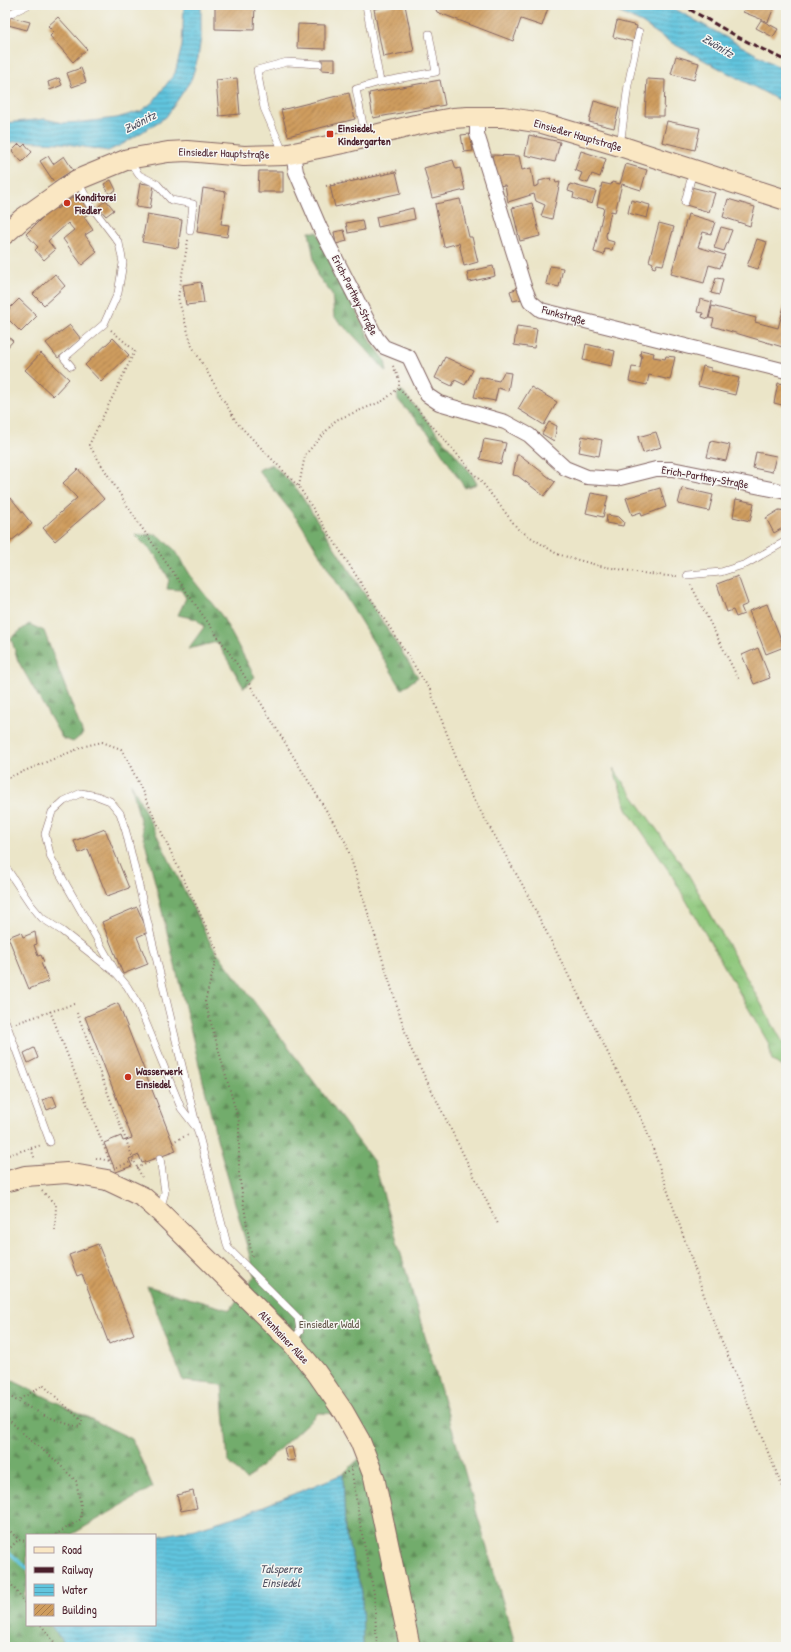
<svg xmlns="http://www.w3.org/2000/svg" width="791" height="1652" viewBox="0 0 791 1652" font-family="'Patrick Hand',sans-serif">
	<style>
		.grass { fill: url(#grass-tufts); stroke: #6c7354 }
		.forest { fill: url(#forest-firs); stroke: #5e664c }
		.water { fill: url(#water-rules); stroke: #567284 }
		.lines { fill: none; stroke-linecap: round; stroke-linejoin: round }
		.stream { stroke: #61c5de; stroke-width: 3.5 }
		.building { fill: url(#building-hatch) }
		.lane-casing { stroke: #826462; stroke-width: 8 }
		.street-casing { stroke: #826462; stroke-width: 16 }
		.secondary-casing { stroke: #826462; stroke-width: 22 }
		.path { stroke: #826462; stroke-width: 2; stroke-dasharray: 1 3; stroke-linecap: butt }
		.lane { stroke: #fff; stroke-width: 7 }
		.street { stroke: #fff; stroke-width: 14 }
		.secondary { stroke: #fae7c3; stroke-width: 20 }
		.rail { stroke: #4a1f2b; stroke-width: 3; stroke-dasharray: 6 3; stroke-linecap: butt }
		.poi-dot { fill: #c8321e; stroke: #f6f6f2; stroke-width: 1.5 }
		.labels { text-anchor: middle; stroke-width: 3; stroke-linejoin: round; paint-order: stroke }
		.poi-label { font-size: 11px; font-weight: bold; fill: #4a1f2b; stroke: #f6f6f2; text-anchor: start }
		.street-label { font-size: 11px; fill: #4a1f2b; stroke: #f6f6f2 }
		.park-label { font-size: 11px; fill: #5e5143; stroke: #f6f6f2 }
		.water-label { font-size: 12px; font-style: italic; fill: #515161; stroke: #f6f6f2 }
	</style>
	<defs>
		<pattern id="grass-tufts" width="24" height="20" patternUnits="userSpaceOnUse"><rect width="24" height="20" fill="#8ec77c"/><path d="M3 7l-1-3M5 7V3M7 7l1-3M15 17l-1-3M17 17v-4M19 17l1-3" fill="none" stroke="#7caa6b"/></pattern>
		<pattern id="forest-firs" width="22" height="20" patternUnits="userSpaceOnUse"><rect width="22" height="20" fill="#72ac6c"/><path d="M5 1l3.5 6h-7zM16 11l3.5 6h-7z" fill="#608b59"/></pattern>
		<pattern id="water-rules" width="6" height="5" patternUnits="userSpaceOnUse"><rect width="6" height="5" fill="#61c5de"/><path d="M0 2.5h6" fill="none" stroke="#529fb4"/></pattern>
		<pattern id="building-hatch" width="6" height="6" patternUnits="userSpaceOnUse"><rect width="6" height="6" fill="#cf9d5e"/><path d="M-1 1l2-2M0 6l6-6M5 7l2-2" fill="none" stroke="#aa7f4e"/></pattern>
	</defs>
	<rect width="100%" height="100%" fill="#f6f6f2"/>
	<filter id="ink" filterUnits="userSpaceOnUse"><feTurbulence type="fractalNoise" baseFrequency=".025" numOctaves="2"/><feDisplacementMap in="SourceGraphic" scale="8" xChannelSelector="R" yChannelSelector="G"/><feConvolveMatrix kernelMatrix="1 2 1 2 8 2 1 2 1" color-interpolation-filters="sRGB"/></filter>
	<filter id="wash" filterUnits="userSpaceOnUse"><feTurbulence type="fractalNoise" baseFrequency=".012" numOctaves="4" result="noise"/><feDisplacementMap in="SourceGraphic" scale="16" xChannelSelector="R" yChannelSelector="G"/><feGaussianBlur stdDeviation="0.9" result="paint"/><feColorMatrix in="noise" values="0 0 0 0 0 0 0 0 0 0 0 0 0 0 0 0 0 1.4 0 .05"/><feComposite in="paint" operator="in"/></filter>
	<g filter="url(#wash)">
		<rect width="100%" height="100%" fill="#ebe5c8"/>
		<path class="grass" d="M613,768L687,872L786,1048V1070L772,1060L769,1044L671,874L628,811Z"/>
		<path class="forest" d="M309,232H317L372,343L385,360L387,372L354,336L334,317L332,294L317,275Z
			M401,390L471,473L477,484L465,488L430,435L398,400L397,394Z
			M272,464L297,489L418,677L402,689L301,524L258,470Z
			M156,534L175,550L194,581L222,616L255,677L244,688L217,642L188,649L204,627L196,619L178,615L186,598L181,590L167,589L169,579L156,556L135,535Z
			M29,624L44,631L83,734L73,742L62,738L18,661L11,638Z
			M131,783L211,944L374,1162L516,1647H363L362,1592L345,1532L343,1474L361,1457L346,1414L318,1413L246,1480L228,1461L222,1385L183,1381L147,1286L230,1310L255,1275L216,1135Z
			M5,1377L132,1439L153,1487L71,1535H27V1587L24,1594L27,1598V1625H50L68,1647H5Z"/>
		<path class="water" d="M184,5H201V37L198,58L191,80L166,117L123,144L108,151L62,143L21,141L5,143V123L45,119L63,123L83,122L117,118L141,111L153,102L175,73L182,46Z
			M603,5H668L786,71V104L670,42L642,23Z
			M343,1474L345,1532L362,1592L363,1647H68L50,1625H155V1537L195,1529L244,1514Z"/>
		<g class="lines">
			<path class="stream" d="M5,1549L27,1568"/>
		</g>
		<g id="blocks">
			<path class="building" d="M215,5H255L254,30L215,29Z
				M395,5H405L414,51L383,57L374,9Z
				M434,5H549L542,26L521,19L513,41L437,12Z
				M746,5H775L768,22L743,12Z
				M10,17L30,22L27,30L8,25Z
				M58,17L87,49L73,62L50,36L54,32L48,26Z
				M761,20L778,29L773,37L756,28Z
				M617,21L637,26L633,42L613,37Z
				M298,24L325,25V49L297,48Z
				M676,56L699,63L694,80L671,74Z
				M322,59H335V71L322,70Z
				M81,68L86,82L72,87L67,73Z
				M59,78L62,85L50,90L48,82Z
				M237,78L240,114L219,116L216,80Z
				M647,79L665,80L664,116H645Z
				M440,80L445,105L373,118L369,93Z
				M349,93L355,119L288,136L281,110Z
				M594,101L619,108L614,128L589,122Z
				M667,121L700,128L695,150L662,142Z
				M470,134L473,151L464,152L461,135Z
				M529,135L560,142L555,162L525,155Z
				M19,144L22,147L25,144L32,152L22,162L12,151Z
				M581,151L606,159L600,177L592,174L588,183L579,180L582,173L575,170Z
				M492,155L519,156L522,170L531,168L534,187L539,185V181L551,178L550,181L555,180L556,183L560,182L552,219L541,216L545,205L536,201L534,194L508,202L505,185L498,186Z
				M48,156L53,164L64,156L73,170L54,182L40,161Z
				M453,160L456,169L460,168L465,190L432,198L424,168Z
				M626,164L647,170L641,190L622,184L615,212L611,211L606,235L607,240L614,242L612,250L605,249L604,255L594,252L604,208L597,206L602,183L611,185L612,182L620,184Z
				M259,171H283V192H258Z
				M396,172L401,193L335,207L330,186Z
				M111,180L116,190L109,194L104,184Z
				M140,183L154,185L150,209L136,207Z
				M570,184L596,191L592,204L573,198L574,193L568,191Z
				M691,187L715,193L709,212L686,205Z
				M203,188L226,192L221,224L229,225L227,237L197,232Z
				M77,194L90,213L84,217L93,230L85,235L97,252L82,265L63,239L74,230L68,223L48,241L55,250L44,260L35,250L38,247L26,234L54,206L57,209Z
				M460,199L469,237H472L478,262L464,266L459,243L444,247L435,204Z
				M728,199L755,207L750,226L723,217Z
				M106,200L114,210L106,216L98,207Z
				M631,200L650,205L647,218L628,213Z
				M532,203L540,236L520,241L512,208Z
				M413,208L415,219L378,227L376,217Z
				M147,214L182,220L178,248L142,242Z
				M688,214L715,222L711,234L703,232L698,247L725,255L720,268L709,265L704,283L671,274Z
				M362,220L364,230L348,233L346,223Z
				M659,223L674,227L663,265L657,264L655,268L652,267L653,263L649,261Z
				M721,227L732,230L724,251L714,248Z
				M344,230L347,241L336,244L334,232Z
				M757,239L767,242L758,269L747,266Z
				M493,266L495,276L469,282L467,272Z
				M550,266L563,268L559,287L546,284Z
				M55,274L65,286L44,305L33,294Z
				M716,278L723,279L719,295L711,293Z
				M201,282L204,303L186,305L183,285Z
				M519,288L522,299L513,301L510,291Z
				M19,299L37,316L21,332L5,316V313Z
				M700,299L712,302L708,319L702,317L703,313L697,312Z
				M786,300V348L712,326L714,319L709,318L712,306L756,318L755,322L778,328Z
				M70,325L81,339L58,358L46,343Z
				M517,326L537,329L534,348L514,345Z
				M5,334L13,341L5,350Z
				M113,338L129,355L101,382L85,365Z
				M586,344L615,351L612,366L583,360Z
				M641,350L654,353L653,357L665,359L666,356L675,357L670,380L649,375L647,385L629,381L632,367L640,368L642,356L640,355Z
				M41,353L69,379L53,396L25,370Z
				M445,357L473,370L465,385L455,380L452,386L435,378Z
				M703,366L711,368V371L739,378L735,395L698,386Z
				M504,372L511,373L508,391L498,388L495,401L474,397L479,377L499,381Z
				M778,383L786,384V406L774,403Z
				M531,387L557,402L544,425L518,409Z
				M549,422L557,426L554,441L542,434Z
				M656,432L661,447L643,453L638,437Z
				M582,436L602,440L599,456L579,452Z
				M484,439L506,443L501,464L480,459Z
				M711,441L730,445L726,461L707,457Z
				M756,452L776,456L772,472L753,468Z
				M517,455H520L555,482L544,496L518,476L513,475Z
				M78,469L104,499L55,541L43,528L77,498L63,483Z
				M660,488L666,507L642,516L641,512L632,515L626,498Z
				M682,488L713,495L709,511L678,504Z
				M591,493L608,496L603,517L586,513Z
				M11,498L32,524L5,546V503Z
				M736,499L754,503L750,521L733,517Z
				M779,510L786,511V526L774,533L766,518Z
				M607,515L619,517L624,522L623,526L606,523Z
				M738,576L748,604L741,607L744,614L736,617L733,610L727,612L717,584Z
				M767,604L784,647L766,654L749,611Z
				M758,648L770,678L754,684L742,655Z
				M105,829L129,888L107,896L88,849L79,853L74,841Z
				M137,907L148,932L137,937L148,964L123,974L102,922Z
				M21,932L23,937L35,932L37,944L34,945L38,956L41,955L44,962L41,963L49,981L29,989L8,937Z
				M118,1003L176,1151L142,1163L139,1155L129,1159L132,1166L116,1172L104,1143L121,1136L123,1141L132,1138L85,1017Z
				M34,1048L38,1058L28,1063L24,1053Z
				M53,1096L57,1106L47,1110L43,1100Z
				M98,1244L134,1334L109,1344L82,1274L77,1276L69,1255Z
				M292,1447L295,1460L287,1461L284,1448Z
				M193,1491L197,1508L181,1511L177,1495Z"/>
		</g>
	</g>
	<g filter="url(#ink)">
		<use href="#blocks" fill-opacity="0" stroke="#826462" stroke-width="1"/>
		<g class="lines">
			<defs>
				<path id="lane" d="M366,5L380,82
					M5,16L28,5
					M5,40V42
					M365,135L356,89L380,82L436,72L429,34
					M620,146L628,85L639,32
					M284,154L264,108L257,70L287,62L319,64
					M129,161L139,175L157,184L171,200L193,204L190,231
					M685,202L693,171
					M71,366L64,358L104,324L118,293L123,263L119,243L91,206L77,180
					M687,575L721,572L746,564L786,541
					M5,866L31,905L42,918L62,931L117,974L127,986L139,1006L181,1108L195,1126
					M117,974L51,858L45,834L52,812L64,801L81,793L97,796L110,801L120,813L126,832L197,1128L228,1248L298,1318L300,1331L293,1341
					M5,1020L50,1142
					M160,1158L165,1192L160,1210"/>
				<path id="street" d="M477,117V134L524,286L530,301L541,310L786,371
					M293,154L296,172L320,228L376,337L384,347L409,357L427,395L439,403L505,422L529,435L565,468L587,477L616,479L656,469H672L786,492"/>
				<path id="secondary" d="M5,234L22,219L77,180L128,159L168,152L187,151L244,156L284,155L343,143L415,125L453,118L468,117H503L542,123L620,146L786,200
					M5,1182L25,1176L67,1173L107,1180L143,1197L160,1212L292,1343L316,1372L343,1411L360,1441L374,1477L410,1647"/>
			</defs>
			<use href="#lane" class="lane-casing"/>
			<use href="#street" class="street-casing"/>
			<use href="#secondary" class="secondary-casing"/>
			<path class="path" d="M326,186L399,170
				M188,240L178,298L192,346L237,423L299,487L430,690L469,791L522,884L645,1126L711,1315L782,1486
				M111,330L135,351L89,445L135,518L239,667L346,843L410,1047L498,1224
				M399,388L484,485L518,529L557,554L600,566L642,573L667,576H679
				M299,486L305,455L336,420L383,401L399,388V379L392,364
				M691,585L739,680
				M5,779L85,746L102,742L121,749L128,761L218,952L205,1002L239,1122V1174L252,1258
				M50,1011L111,1164
				M77,1013L134,1161L142,1177
				M16,1023L74,1004
				M172,1142L190,1134
				M31,1148L42,1145
				M5,1156L31,1148L35,1160
				M96,1158L110,1161
				M117,1167L134,1161
				M137,1168L150,1162
				M42,1191L56,1205L55,1230
				M5,1394C28,1407 54,1422 80,1427L82,1421L43,1385L17,1401
				M5,1416L30,1440L55,1460L76,1481L81,1506V1519L55,1535
				M351,1467L361,1529L374,1593L377,1647
				M343,1474L352,1470
				M5,1526L19,1540L27,1541
				M5,1553L18,1540
				M5,1576L27,1606
				M41,1625L58,1647"/>
			<use href="#lane" class="lane"/>
			<use href="#street" class="street"/>
			<use href="#secondary" class="secondary"/>
			<path class="rail" d="M682,5L738,37L786,61"/>
		</g>
	</g>
	<g class="poi-dot">
		<rect x="326" y="130" width="8" height="8" rx="2"/>
		<circle cx="67" cy="203" r="4"/>
		<circle cx="128" cy="1077" r="4"/>
	</g>
	<g class="labels">
		<g class="poi-label">
			<text x="338" y="132">Einsiedel,<tspan x="338" dy="13">Kindergarten</tspan></text>
			<text x="75" y="201">Konditorei<tspan x="75" dy="13">Fiedler</tspan></text>
			<text x="136" y="1075">Wasserwerk<tspan x="136" dy="13">Einsiedel</tspan></text>
		</g>
		<g class="street-label">
			<text transform="translate(578 135) rotate(16)" y="4">Einsiedler Hauptstraße</text>
			<text transform="translate(224 153) rotate(2)" y="4">Einsiedler Hauptstraße</text>
			<text transform="translate(355 295) rotate(63)" y="4">Erich-Parthey-Straße</text>
			<text transform="translate(564 315) rotate(16)" y="4">Funkstraße</text>
			<text transform="translate(705 477) rotate(10)" y="4">Erich-Parthey-Straße</text>
			<text transform="translate(284 1337) rotate(47)" y="4">Altenhainer Allee</text>
		</g>
		<g class="park-label">
			<text x="329" y="1328">Einsiedler Wald</text>
		</g>
		<g class="water-label">
			<text transform="translate(718 46) rotate(31)" y="4">Zwönitz</text>
			<text transform="translate(140 122) rotate(-27)" y="4">Zwönitz</text>
			<text x="281" y="1573">Talsperre<tspan x="281" dy="14">Einsiedel</tspan></text>
		</g>
	</g>
	<rect width="791" height="1652" fill="none" stroke="#f6f6f2" stroke-width="20"/>
	<rect x="26" y="1534" width="130" height="92" fill="#f6f6f2" stroke="#b1a0a2"/>
	<rect x="34" y="1547" width="20" height="6" fill="#fae7c3" stroke="#b1a0a2"/>
	<text x="62" y="1554" font-size="12" fill="#4a1f2b">Road</text>
	<rect x="34" y="1567" width="20" height="6" fill="#4a1f2b" stroke="#b1a0a2"/>
	<text x="62" y="1574" font-size="12" fill="#4a1f2b">Railway</text>
	<rect x="34" y="1584" width="20" height="12" fill="url(#water-rules)" stroke="#b1a0a2"/>
	<text x="62" y="1594" font-size="12" fill="#4a1f2b">Water</text>
	<rect x="34" y="1604" width="20" height="12" fill="url(#building-hatch)" stroke="#b1a0a2"/>
	<text x="62" y="1614" font-size="12" fill="#4a1f2b">Building</text>
</svg>
